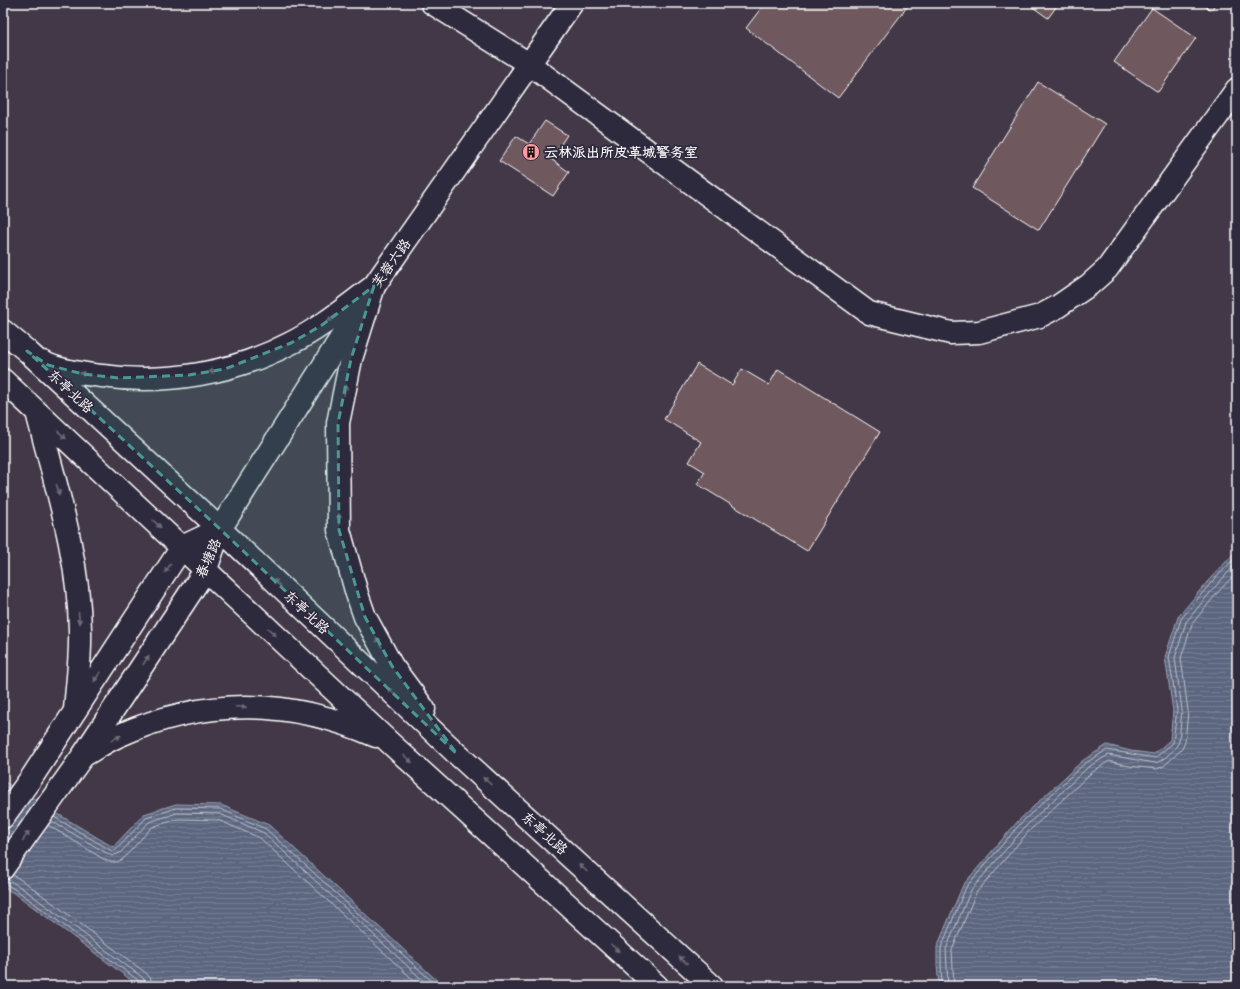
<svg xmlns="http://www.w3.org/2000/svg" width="1240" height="989" viewBox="0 0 1240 989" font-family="'Gochi Hand','LXGW WenKai TC',sans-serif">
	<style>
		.water { fill: url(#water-rules); stroke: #9da3b2 }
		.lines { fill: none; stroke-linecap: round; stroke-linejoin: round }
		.shore { stroke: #bec2cc; stroke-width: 1 }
		.building { fill: #70595f; stroke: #fff }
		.street-casing { stroke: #fff; stroke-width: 25 }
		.secondary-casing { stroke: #fff; stroke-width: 25 }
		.street { stroke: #2f2a3d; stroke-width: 22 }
		.secondary { stroke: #2f2a3d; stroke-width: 22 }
		.oneway { fill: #6d6a77 }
		.marked { fill: #4b9892; fill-opacity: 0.2; stroke: #4b9892; stroke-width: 3; stroke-dasharray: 8 5; stroke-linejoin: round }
		.labels { text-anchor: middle; stroke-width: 3.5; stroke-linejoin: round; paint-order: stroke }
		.poi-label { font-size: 14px; font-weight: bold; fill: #fff; stroke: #2f2a3d; text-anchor: start }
		.street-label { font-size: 14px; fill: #fff; stroke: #2f2a3d }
	</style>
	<defs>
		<pattern id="water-rules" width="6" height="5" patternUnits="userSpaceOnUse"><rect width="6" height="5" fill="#5c667f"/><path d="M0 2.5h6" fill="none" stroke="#747d92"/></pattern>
	</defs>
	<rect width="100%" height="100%" fill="#423847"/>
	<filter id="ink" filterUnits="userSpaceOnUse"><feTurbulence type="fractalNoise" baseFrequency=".025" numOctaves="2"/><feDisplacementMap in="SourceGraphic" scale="8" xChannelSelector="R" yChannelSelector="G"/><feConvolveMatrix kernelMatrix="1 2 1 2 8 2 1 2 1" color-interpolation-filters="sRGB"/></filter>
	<g filter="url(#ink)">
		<path class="water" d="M1237,550V986H939L937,965V947L963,885L1018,821L1082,761L1107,745L1131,751L1154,754L1170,740L1173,711L1165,657L1178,617L1207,582Z
			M3,781L113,847L144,814L176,804L221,805L269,825L443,986H139L17,895L3,887Z"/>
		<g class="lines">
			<path class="shore" d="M54,817L112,851L116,850L146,818L176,808L220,809L266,829L437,986
				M51,821L112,856L120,853L149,822L177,813L220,814L264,833L429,986
				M48,825L105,860C111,863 117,863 123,859L152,827L178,819L218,820L260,838L420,986
				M13,875L26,883L146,973L151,979L152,986
				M7,879L22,888L142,977L145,981L146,986
				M3,884H6L19,892L139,981L141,986
				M942,986L941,965V948L966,887L1021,823L1084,764L1107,750L1155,758L1173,743L1177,710L1169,657L1181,619L1210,584L1237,556
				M948,986L946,949L971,890L1025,827L1087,768L1108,755L1155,763C1163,761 1177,749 1179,741L1182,710L1175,658L1186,622L1214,588L1237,563
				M954,986L952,950L976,893L1029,831L1091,773L1109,761L1129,766L1157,769L1164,766L1182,749L1185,742L1188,711L1181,658L1192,624L1218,592L1237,572"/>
		</g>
		<path class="building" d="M765,3H910L838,98L746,28Z
			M1027,3H1059L1048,18Z
			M1201,3H1216L1211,10Z
			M1152,8L1196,38L1158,92L1114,62Z
			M1038,82L1105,124L1039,230L972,188Z
			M545,121L567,135L551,159L569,172L553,196L499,161L516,136L529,144Z
			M697,364L732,385L742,369L769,385L778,369L880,432L807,551L697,484L705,472L689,462L701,442L664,419Z"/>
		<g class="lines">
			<defs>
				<path id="street" d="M432,3L529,64L869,313L951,333L979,332L1040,316L1057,307L1089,285L1107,269L1237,89
					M220,529L374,286L572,3"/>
				<path id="secondary" d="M374,286L351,359L338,423L339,530L357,594L365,617L392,666L424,709
					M3,331L27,351L220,529L457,754L712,986
					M43,362C57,371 86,374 102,376C166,385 234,373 291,343C321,328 347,306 374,286
					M3,380L389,742L657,986
					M37,412C55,484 79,555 80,630C81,657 77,684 75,710
					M86,754C96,748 107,741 118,736C204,697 290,698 376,736
					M3,817L32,777L182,547L220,529
					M3,868L82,757L206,569L220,529"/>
			</defs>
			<use href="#street" class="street-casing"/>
			<use href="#secondary" class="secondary-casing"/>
			<use href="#street" class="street"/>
			<use href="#secondary" class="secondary"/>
		</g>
		<defs><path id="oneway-solid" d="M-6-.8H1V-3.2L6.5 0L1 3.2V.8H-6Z"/></defs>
		<g class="oneway">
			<use href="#oneway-solid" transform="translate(332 318) rotate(143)"/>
			<use href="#oneway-solid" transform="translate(214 371) rotate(169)"/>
			<use href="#oneway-solid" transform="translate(85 374) rotate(-170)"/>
			<use href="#oneway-solid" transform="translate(345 390) rotate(-78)"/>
			<use href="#oneway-solid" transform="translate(62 435) rotate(43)"/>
			<use href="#oneway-solid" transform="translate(58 490) rotate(74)"/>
			<use href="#oneway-solid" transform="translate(339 519) rotate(-90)"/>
			<use href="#oneway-solid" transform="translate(157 524) rotate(43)"/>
			<use href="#oneway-solid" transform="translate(168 568) rotate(123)"/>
			<use href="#oneway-solid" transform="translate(277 583) rotate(-137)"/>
			<use href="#oneway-solid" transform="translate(79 618) rotate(85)"/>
			<use href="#oneway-solid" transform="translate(272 632) rotate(43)"/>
			<use href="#oneway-solid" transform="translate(379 642) rotate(-119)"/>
			<use href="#oneway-solid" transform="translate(146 660) rotate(-57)"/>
			<use href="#oneway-solid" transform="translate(97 677) rotate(123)"/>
			<use href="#oneway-solid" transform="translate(392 692) rotate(-137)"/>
			<use href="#oneway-solid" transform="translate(241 707) rotate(2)"/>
			<use href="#oneway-solid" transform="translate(116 738) rotate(-27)"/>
			<use href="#oneway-solid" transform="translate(408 759) rotate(42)"/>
			<use href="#oneway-solid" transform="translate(487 781) rotate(-138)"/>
			<use href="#oneway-solid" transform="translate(26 836) rotate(-54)"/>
			<use href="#oneway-solid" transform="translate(583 868) rotate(-138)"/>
			<use href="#oneway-solid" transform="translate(615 948) rotate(42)"/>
			<use href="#oneway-solid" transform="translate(683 960) rotate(-137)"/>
		</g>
	</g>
	<path class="marked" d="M374,286L351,359L338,423L339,530L365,617L392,666L457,754L220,529L27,351L48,365L83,374L118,378L189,375L225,369L291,343L322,325Z"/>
	<defs>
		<symbol id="building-disc" viewBox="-11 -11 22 22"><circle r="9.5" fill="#ff9aa2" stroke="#2f2a3d"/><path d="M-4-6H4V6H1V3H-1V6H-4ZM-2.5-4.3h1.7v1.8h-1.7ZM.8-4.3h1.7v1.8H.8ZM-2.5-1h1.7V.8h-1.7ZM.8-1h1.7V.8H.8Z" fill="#111"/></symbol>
	</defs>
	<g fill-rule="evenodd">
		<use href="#building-disc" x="521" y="142" width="20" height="20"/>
	</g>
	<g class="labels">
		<g class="poi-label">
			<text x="544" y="157">云林派出所皮革城警务室</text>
		</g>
		<g class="street-label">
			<text transform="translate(391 263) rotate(-55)" y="5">芙蓉六路</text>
			<text transform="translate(71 391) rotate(43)" y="5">东亭北路</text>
			<text transform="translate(208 558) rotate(-66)" y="5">春塘路</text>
			<text transform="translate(307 612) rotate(43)" y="5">东亭北路</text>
			<text transform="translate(545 833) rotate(42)" y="5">东亭北路</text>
		</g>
	</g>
	<rect width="1240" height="989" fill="none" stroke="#2f2a3d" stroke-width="16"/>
	<rect x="8" y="8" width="1224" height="973" fill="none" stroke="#fff" stroke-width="1.5" filter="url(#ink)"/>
</svg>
